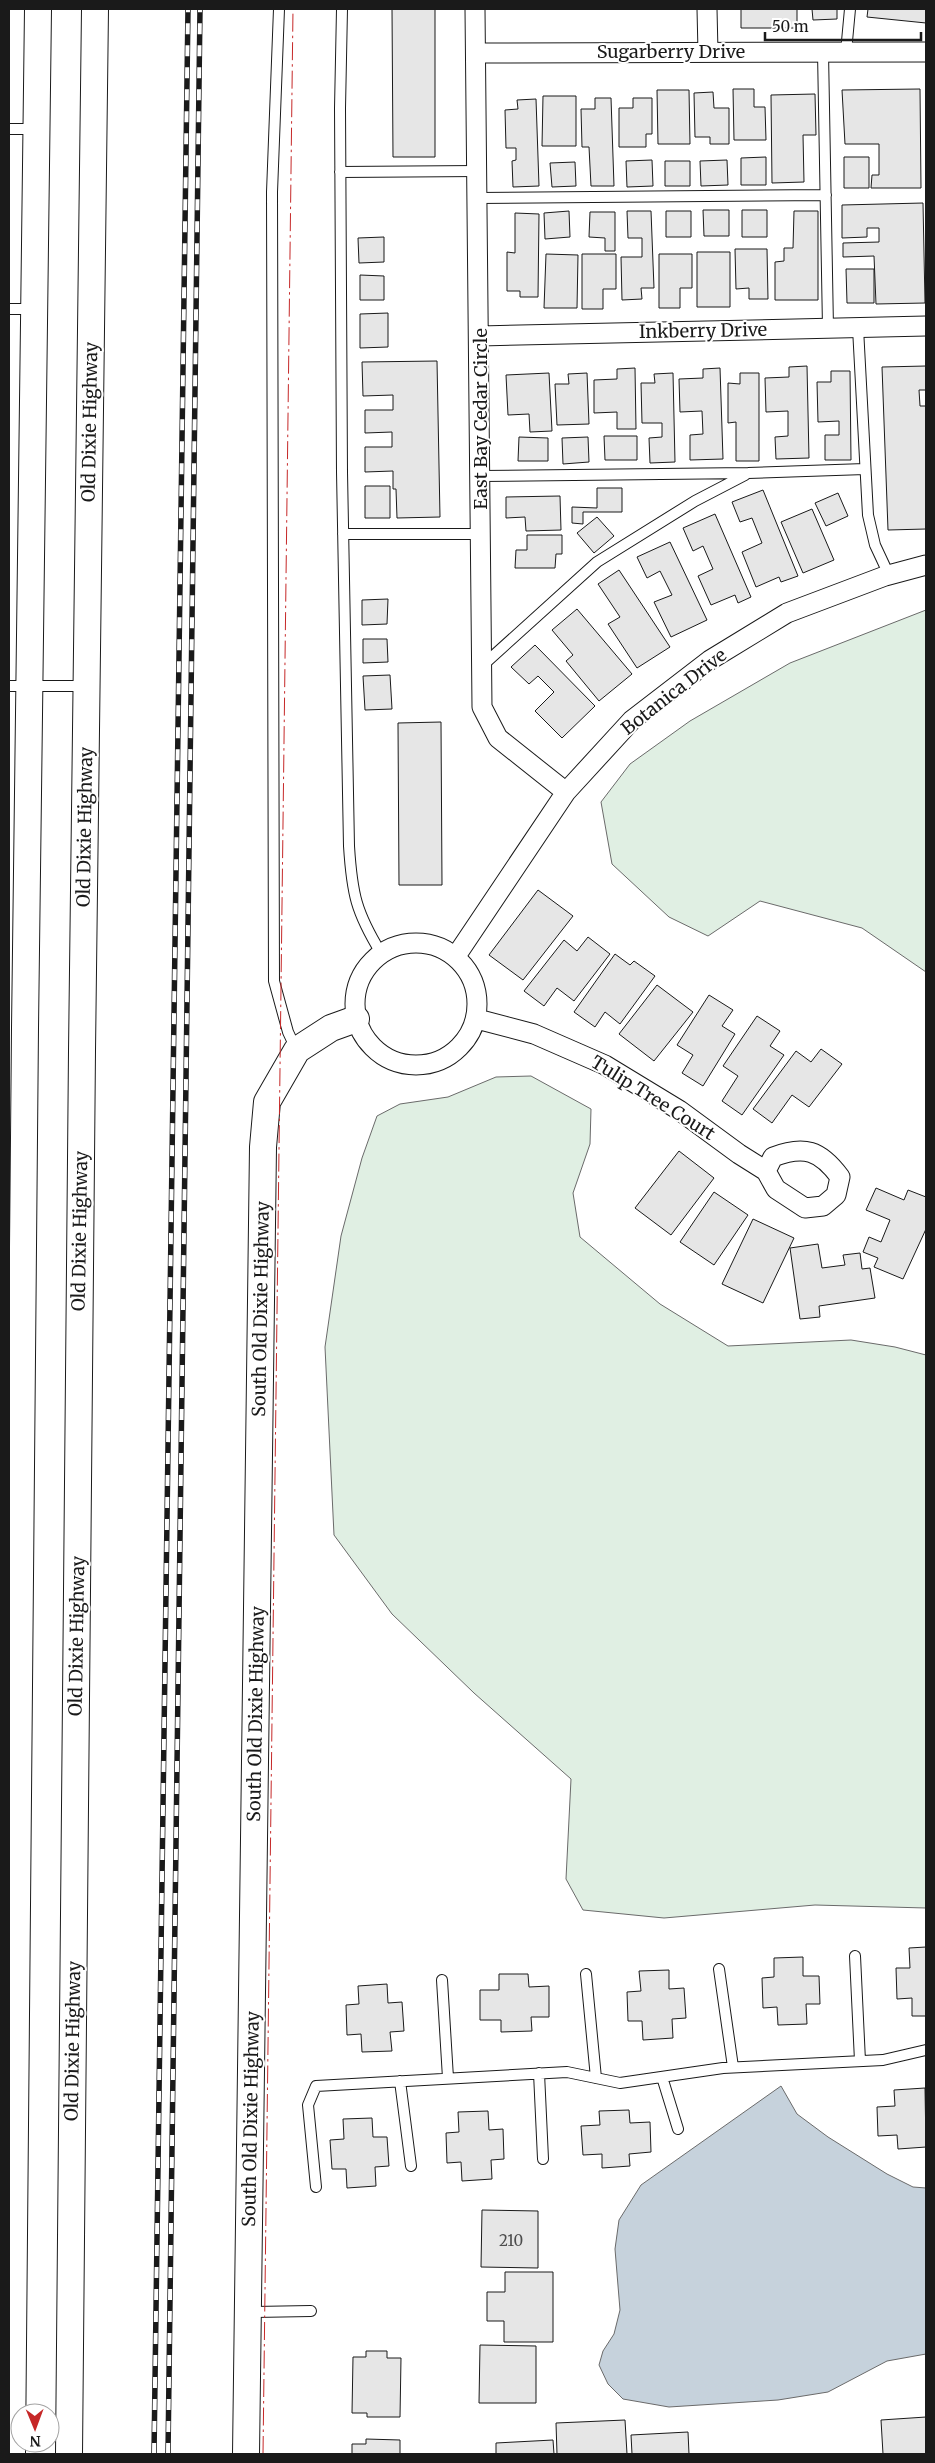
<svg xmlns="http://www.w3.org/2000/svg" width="935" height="2463" viewBox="0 0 935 2463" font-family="Merriweather,serif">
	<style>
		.green { fill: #e0efe3; stroke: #6a6a6a }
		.water { fill: #c6d2dc; stroke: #6a6a6a }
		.building { fill: #e6e6e6; stroke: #1a1a1a }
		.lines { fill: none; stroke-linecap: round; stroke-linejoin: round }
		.lane-casing { stroke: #1a1a1a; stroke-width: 12 }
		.street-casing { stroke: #1a1a1a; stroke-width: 21 }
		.secondary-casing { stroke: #1a1a1a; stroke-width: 28 }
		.lane { stroke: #fff; stroke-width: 10 }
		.street { stroke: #fff; stroke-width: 19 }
		.secondary { stroke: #fff; stroke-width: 26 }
		.rail-casing { stroke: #1a1a1a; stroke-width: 5.5 }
		.rail { stroke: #fff; stroke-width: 4; stroke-dasharray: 11; stroke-linecap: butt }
		.power { stroke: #c62828; stroke-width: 1; stroke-dasharray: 18 4 2.5 4; stroke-linecap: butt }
		.labels { text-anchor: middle; stroke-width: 4; stroke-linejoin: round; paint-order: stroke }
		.number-label { font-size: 15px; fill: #4d4d4d }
		.street-label { font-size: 18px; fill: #1a1a1a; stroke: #fff }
	</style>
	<rect width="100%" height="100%" fill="#fff"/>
	<path class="green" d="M926,610V972L862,928L760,901L708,936L669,917L612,864L601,802L630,764L690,721L790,663Z
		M531,1076L591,1109L590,1144L573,1193L580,1237L660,1304L728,1346L851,1340L895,1347L926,1355V1908L815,1905L664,1918L583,1910L566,1879L571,1779L474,1693L392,1614L334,1535L325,1347L341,1236L362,1158L377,1116L400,1104L448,1097L496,1077Z"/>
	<path class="water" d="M781,2086L797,2114L828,2137L887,2174L913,2187L926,2188V2354L887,2361L828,2392L778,2400L669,2407L623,2399L608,2384L599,2365L603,2351L614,2334L620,2310L615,2249L619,2220L641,2185Z"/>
	<path class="building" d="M392,9H435V157H393Z
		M741,9H797V28H741Z
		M812,9H837V19L813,20Z
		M868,9H926V23L867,17Z
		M733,89H754V107H765L766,140H734Z
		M920,89L921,188H871L872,175H879V144H845L842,90Z
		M657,90H689L690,144H658Z
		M713,92L714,108H729V144H710V137H695L694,93Z
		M815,94L816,135H803L804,182L772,183L771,95Z
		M543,96H576V146H542Z
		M595,98H611L614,186H591L589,147H582L581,109H595Z
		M633,98H652V134H646V147H619V108H633Z
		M536,99L539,186L513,187L512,161L516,160V148H506L505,110L518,109L517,100Z
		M766,157V185H741V158Z
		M844,157H869V188H844Z
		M652,160L653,186L627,187L626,161Z
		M727,160L728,185L701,186L700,161Z
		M665,161H690V186H665Z
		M575,162L576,186L552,187L550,163Z
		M923,203L925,303L876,304L874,256L843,257V243L879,242V228H867V237L842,238V205Z
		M703,210H729V236H704Z
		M742,210H767V237H742Z
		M569,211L570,237L545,239L544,213Z
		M627,211H651L654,288H641L642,299L622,300L621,257H642V238H628Z
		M666,211H691V237H666Z
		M794,211H818V300H775V262L784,261V248H793Z
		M590,212H615V251H605V238L589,237Z
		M515,213L539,214L538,297H520V291H507V252L515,253Z
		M384,237V262L359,263L358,238Z
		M735,249H767L768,299H749V288L736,289Z
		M697,252H730V307H697Z
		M546,254L578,255L577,308H544Z
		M582,254H616V289H603V309H582Z
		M659,254H692V288H680V308H659Z
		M846,269H874V303H847Z
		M360,275L384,276V300H360Z
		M388,313V347L360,348V314Z
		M437,361L440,517L397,518L396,489H393V471L365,472V447H392V432L365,433V410H393V395L363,396L362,362Z
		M807,366L809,458L776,459L775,437L788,436V411L766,412L765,378L789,377V367Z
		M926,366V390H919L920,406H926V529L888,530L882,367Z
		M635,368L636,429H617V412L594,413V380L617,379V369Z
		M720,368L723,459L690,460V435L703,434L702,411L680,412L679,379L703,378V369Z
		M831,371H850L851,460H825V435H839V421L818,422L817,382H831Z
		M549,373L552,431L530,432L529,414L508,415L506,375Z
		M587,373L589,424L557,425L555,384H569L568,374Z
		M673,373L675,462L650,463L649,438L662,437V423H642L641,383H655L654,374Z
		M740,373H759V461H736V422L728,423V383L740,384Z
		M604,436H637V460H605Z
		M519,437L548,438V461H518Z
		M588,437L589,462L563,464L562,438Z
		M365,486H390V518H365Z
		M597,488H622V512H583V524L572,523V507L597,508Z
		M763,490L798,576L781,582L779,577L756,587L742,552L762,543L752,518L740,522L732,502Z
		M838,493L848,516L826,526L815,503Z
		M560,496L561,530L526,531L525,517L506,518V497Z
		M812,509L834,560L803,573L781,522Z
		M715,514L751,597L738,603L735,595L711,605L698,576L713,569L703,546L693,551L683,528Z
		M597,517L614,536L594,553L577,533Z
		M527,535H562V554H556L555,568H515L516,550H527Z
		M670,542L707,620L671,637L654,602L672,595L660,571L647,578L637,557Z
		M619,570L670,647L637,668L608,624L620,617L598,584Z
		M388,599L387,624L362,625V600Z
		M577,609L632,674L599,701L566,661L573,655L552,630Z
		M363,639H387L388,662L363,663Z
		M535,645L595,706L562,738L535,711L554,692L538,676L529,684L511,667Z
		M390,675L392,709L365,710L363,676Z
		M441,722L442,885H399L398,723Z
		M538,890L573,916L523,980L489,955Z
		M588,937L610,954L574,1001L557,988L544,1006L524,991L564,940L577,951Z
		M615,954L630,965L634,961L655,976L620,1024L605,1012L595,1027L574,1012Z
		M657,985L693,1012L654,1061L619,1034Z
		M709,995L733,1010L722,1026L735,1034L703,1086L682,1073L693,1055L677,1045Z
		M757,1016L780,1031L770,1046L784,1055L742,1115L722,1101L738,1076L723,1066Z
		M821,1049L842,1064L809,1107L792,1095L772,1123L753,1109L796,1051L811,1062Z
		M679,1151L714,1178L671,1235L635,1208Z
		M876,1188L904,1200L908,1190L926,1197V1229L903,1279L874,1267L878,1258L863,1252L869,1237L881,1242L890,1220L866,1210Z
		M714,1192L748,1215L714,1265L680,1242Z
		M753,1219L794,1238L763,1303L722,1284Z
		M818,1244L822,1268L845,1265L843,1255L860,1253L862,1269L870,1268L875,1298L819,1306L820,1317L800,1319L790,1248Z
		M926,1947V2016H912V1998L897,1999L896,1968H910L909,1948Z
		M803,1957V1976H819L820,2004H806L807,2024L778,2025L777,2007L763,2008L762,1978L774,1977V1958Z
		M669,1970V1989L684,1988L686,2018L672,2019L673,2038L643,2040L642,2021H628L627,1992L641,1991L639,1971Z
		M499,1974H528L529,1987L549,1986V2017H531L532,2031L501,2032V2020H480V1990H499Z
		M387,1984L388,2003L402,2002L404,2031L390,2032L392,2051L362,2052L361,2034L347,2035L346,2005L359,2004L358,1986Z
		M925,2088L926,2147L898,2149L897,2135L878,2136L877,2107L895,2106L894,2090Z
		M629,2110L630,2123L650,2122L651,2152L629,2154L630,2166L602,2168V2154L583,2155L581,2126L600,2125L599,2111Z
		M488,2111L489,2130L503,2129L504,2159L491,2160L492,2179L462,2181L461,2162L447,2163L446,2133L459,2132L458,2112Z
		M372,2118L373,2137H387L389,2166L375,2167L376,2186L347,2188L346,2169H332L330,2140L344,2139L343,2119Z
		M482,2210L538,2211V2268L481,2267Z
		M505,2272H553V2342H504V2321H487V2292H505Z
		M480,2345L536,2346V2403H479Z
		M366,2351H387V2358H401L400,2417H367V2413H352L353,2357H366Z
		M926,2417V2454H883L881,2420Z
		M625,2420L627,2454H557L556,2423Z
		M688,2432L689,2454H632L631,2435Z
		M366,2439L400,2440V2454H352V2444H366Z
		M553,2440L554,2454H496V2443Z"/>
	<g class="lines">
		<defs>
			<path id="lane" d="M279,9L272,192L274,981L288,1032L296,1049
				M342,9L340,108L342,472L349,846C352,894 356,912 381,953
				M823,52L828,328
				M846,52L850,9
				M9,129H35
				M340,172L478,171
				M478,198L826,195
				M9,309H33
				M858,328L868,515L875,545L889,575
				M481,476L748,473L865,469
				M343,534H481
				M482,666L597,562L695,501L745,475
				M9,686H85
				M855,1956L860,2061
				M719,1969L733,2067
				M586,1974L596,2078
				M442,1980L448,2078
				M539,2073L543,2159
				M662,2077L678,2129
				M400,2081L411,2166
				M316,2187L308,2105L316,2086L567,2072L620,2083L723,2068L883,2060L926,2050
				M249,2312L311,2311"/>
			<path id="street" d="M475,9L482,707L498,738L566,792
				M707,9L708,52
				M476,53L926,52
				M480,336L926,326
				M355 1004a61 61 0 1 1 122 0a61 61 0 1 1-122 0Z
				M456,956L566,792L632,720L710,660L787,613L885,576L926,565
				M477,1019L534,1034L605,1065L679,1110L739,1154L766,1171L776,1189L805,1208L823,1206L836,1195L840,1177C820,1150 804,1145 773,1157L766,1171"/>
			<path id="secondary" d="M12,2454L25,1028L38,9
				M69,2454L82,1051L95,9
				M246,2454L263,1147L267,1102L297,1050L331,1028L356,1019"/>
		</defs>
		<use href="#lane" class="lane-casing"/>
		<use href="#street" class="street-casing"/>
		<use href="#secondary" class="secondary-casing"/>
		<use href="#lane" class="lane"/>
		<use href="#street" class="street"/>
		<use href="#secondary" class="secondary"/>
		<defs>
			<path id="rail" d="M154,2454L188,9
				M168,2454L200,9"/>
		</defs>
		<use href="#rail" class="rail-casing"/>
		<use href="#rail" class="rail"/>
		<path class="power" d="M263,2454L293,9"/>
	</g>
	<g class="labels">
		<g class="number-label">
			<text x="511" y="2246">210</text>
		</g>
		<g class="street-label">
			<text x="671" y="58">Sugarberry Drive</text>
			<text transform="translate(703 331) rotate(-1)" y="6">Inkberry Drive</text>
			<text transform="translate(481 419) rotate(-90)" y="6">East Bay Cedar Circle</text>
			<text transform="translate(90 422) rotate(-89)" y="6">Old Dixie Highway</text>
			<text transform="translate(674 692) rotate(-38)" y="6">Botanica Drive</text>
			<text transform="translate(85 827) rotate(-89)" y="6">Old Dixie Highway</text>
			<text transform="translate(653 1098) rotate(32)" y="6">Tulip Tree Court</text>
			<text transform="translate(80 1231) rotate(-89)" y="6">Old Dixie Highway</text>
			<text transform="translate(261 1309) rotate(-89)" y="6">South Old Dixie Highway</text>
			<text transform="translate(77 1636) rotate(-89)" y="6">Old Dixie Highway</text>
			<text transform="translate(256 1714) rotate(-89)" y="6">South Old Dixie Highway</text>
			<text transform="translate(73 2041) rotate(-89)" y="6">Old Dixie Highway</text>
			<text transform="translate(251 2119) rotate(-89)" y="6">South Old Dixie Highway</text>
		</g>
	</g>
	<rect width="935" height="2463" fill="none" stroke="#1a1a1a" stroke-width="20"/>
	<g transform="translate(35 2428) rotate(179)"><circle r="24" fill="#ffffff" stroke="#a3a3a3"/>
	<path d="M0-4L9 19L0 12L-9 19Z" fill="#c62828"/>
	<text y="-8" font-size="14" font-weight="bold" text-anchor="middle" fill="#1a1a1a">N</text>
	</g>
	<path d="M765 32v8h156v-8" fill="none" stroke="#1a1a1a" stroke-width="2.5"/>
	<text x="772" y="32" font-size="15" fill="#1a1a1a" stroke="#ffffff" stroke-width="4" paint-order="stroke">50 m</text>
</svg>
